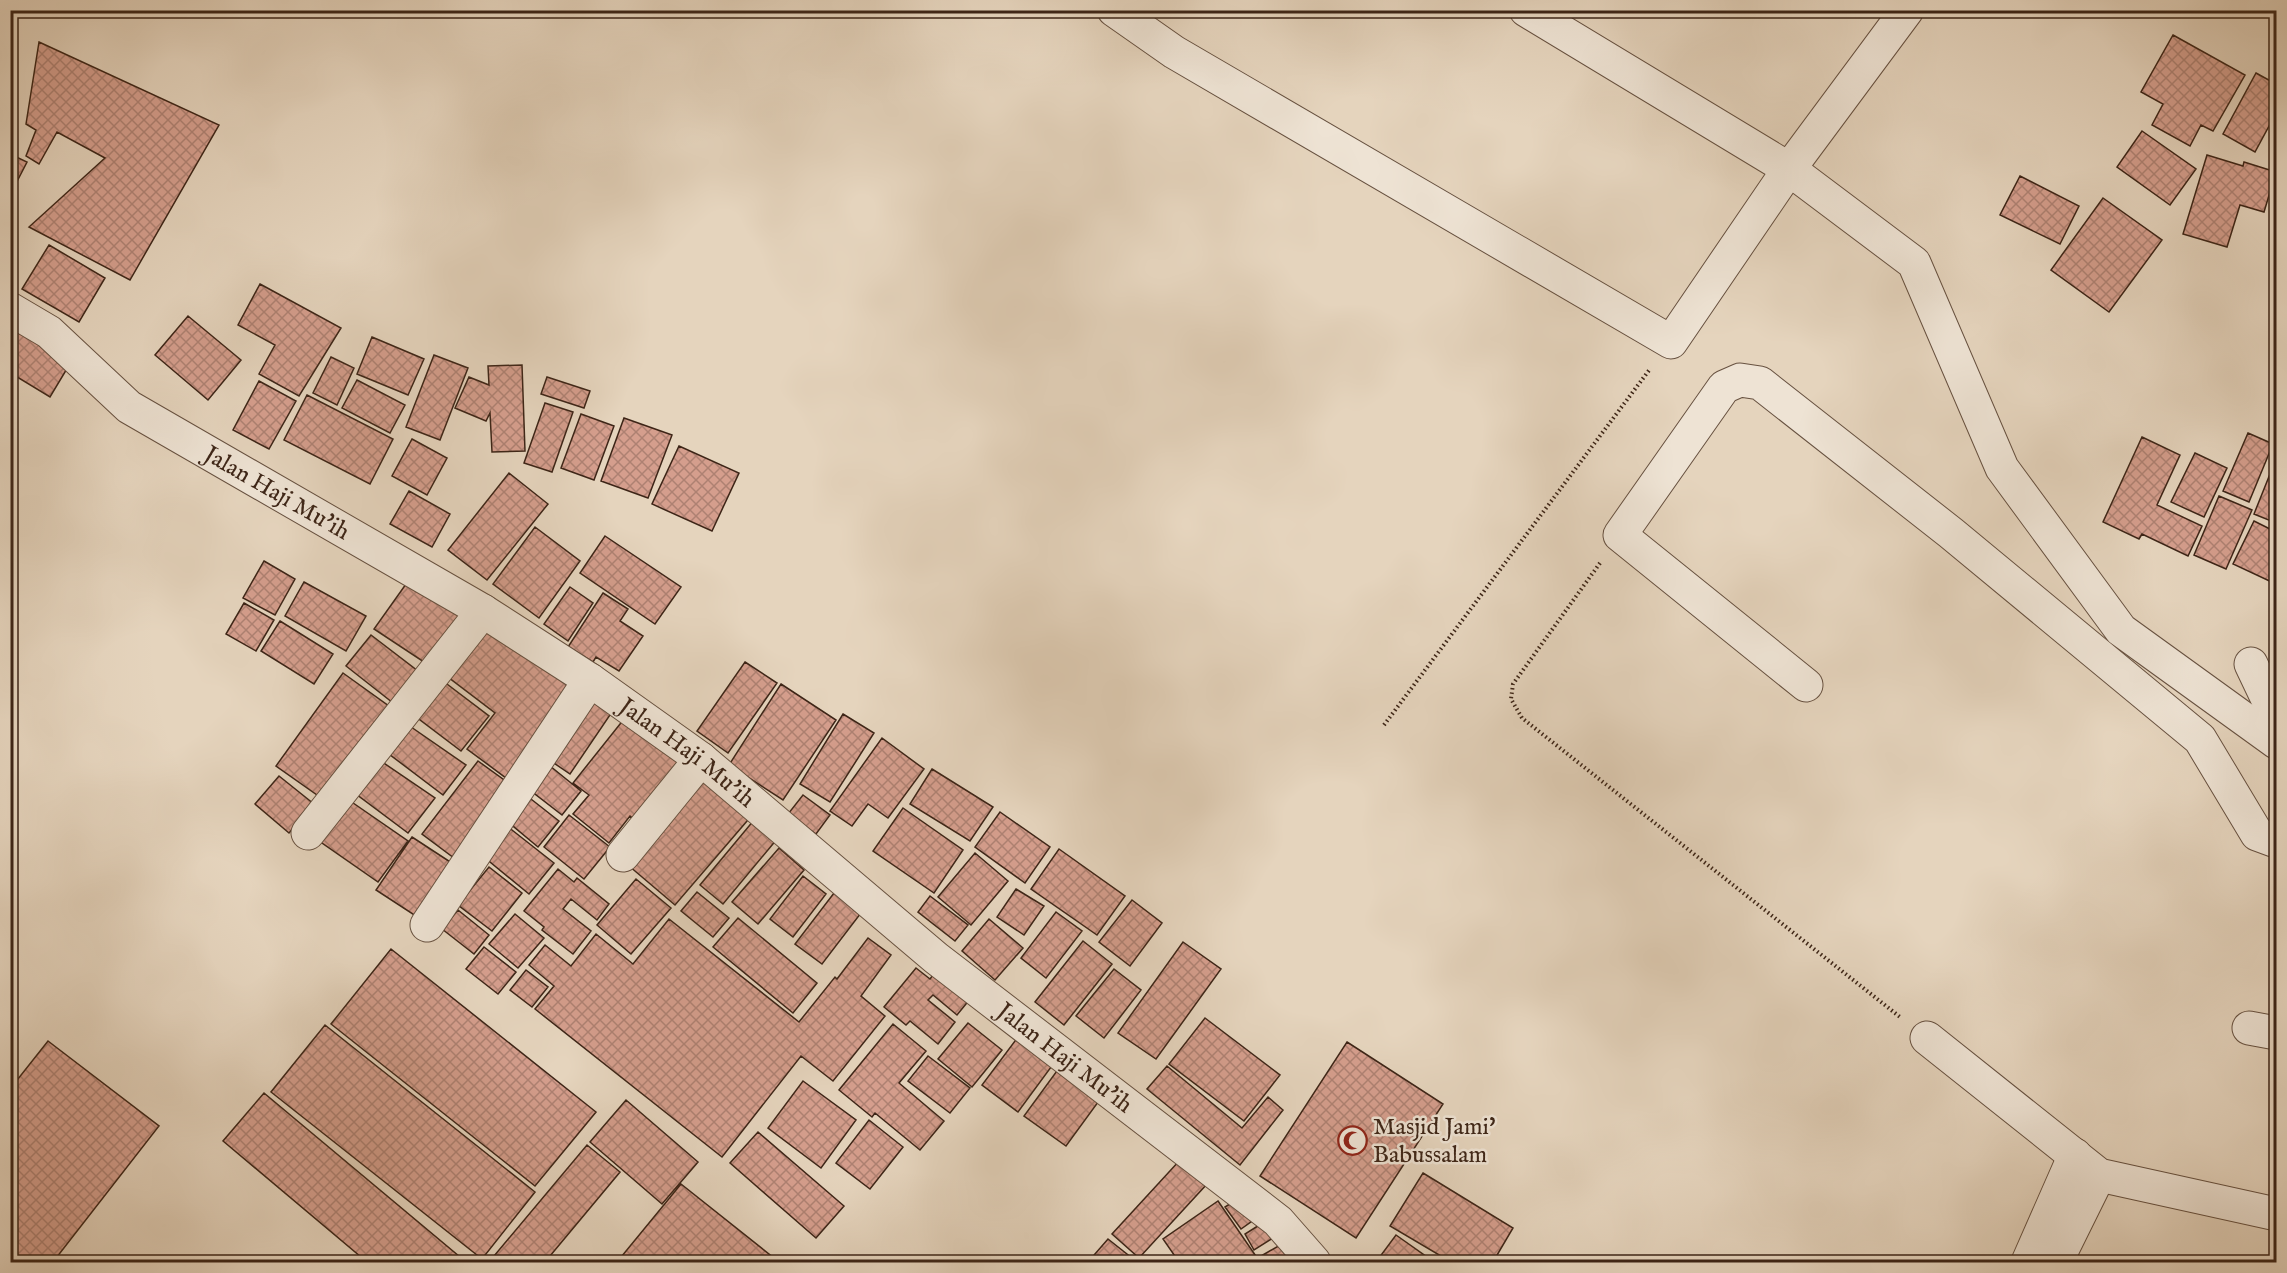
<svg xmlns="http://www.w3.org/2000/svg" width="2287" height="1273" viewBox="0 0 2287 1273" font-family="'IM FELL English',serif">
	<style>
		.building { fill: url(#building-cross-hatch); stroke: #3d2517; stroke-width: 1.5 }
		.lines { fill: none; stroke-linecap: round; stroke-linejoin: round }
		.minor-casing { stroke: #675140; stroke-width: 35 }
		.path { stroke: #3d2517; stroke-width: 4; stroke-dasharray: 1.5 3; stroke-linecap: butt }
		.minor { stroke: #eee3d4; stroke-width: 33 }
		.labels { text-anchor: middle; stroke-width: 5; stroke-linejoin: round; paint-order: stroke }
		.street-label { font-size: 24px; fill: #3d2517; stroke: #eee3d4 }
		.poi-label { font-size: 24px; fill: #3d2517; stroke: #eee3d4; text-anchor: start }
	</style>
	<defs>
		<pattern id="building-cross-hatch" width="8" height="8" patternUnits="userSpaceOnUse" patternTransform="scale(1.5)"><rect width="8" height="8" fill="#d59e8d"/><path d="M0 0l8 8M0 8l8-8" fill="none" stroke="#ae8172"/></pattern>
	</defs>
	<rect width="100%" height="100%" fill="#e5d4bd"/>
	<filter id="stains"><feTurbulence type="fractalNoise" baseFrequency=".00333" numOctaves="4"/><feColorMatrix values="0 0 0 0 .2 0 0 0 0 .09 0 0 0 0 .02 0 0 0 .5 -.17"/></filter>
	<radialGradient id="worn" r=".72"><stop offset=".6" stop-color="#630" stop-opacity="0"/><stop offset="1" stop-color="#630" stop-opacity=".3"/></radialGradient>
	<path class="building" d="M2173,35L2245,75L2213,131L2201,125L2190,146L2152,125L2163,104L2141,92Z
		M39,42L219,125L130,280L29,227L105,158L57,132L39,164L26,156L36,130L26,124Z
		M2256,73L2276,84V113L2255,152L2223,134Z
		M2142,131L2196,169L2170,205L2117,167Z
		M10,154L27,162L10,195Z
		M2207,155L2243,166L2244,162L2276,172L2264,212L2240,205L2227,247L2183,234Z
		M2020,176L2079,206L2060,244L2000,215Z
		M2103,198L2162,240L2109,312L2051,270Z
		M2276,201V214L2271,210Z
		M49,245L105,278L79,322L22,289Z
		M260,284L341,328L299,396L259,374L275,345L238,325Z
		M188,316L241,360L208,400L155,355Z
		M10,327L71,362L50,397L14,375L10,380Z
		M372,337L424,359L408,395L357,374Z
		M434,355L468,368L440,440L406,427Z
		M331,357L354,368L337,405L313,393Z
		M522,365L525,451L492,452L490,413L486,421L455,408L469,377L489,385L488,366Z
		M547,377L590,391L584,408L541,394Z
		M357,380L405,405L390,433L342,408Z
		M259,381L296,401L269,449L233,430Z
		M307,395L393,439L370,484L284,440Z
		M545,403L573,412L552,472L524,463Z
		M581,414L614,426L594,480L561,468Z
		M624,418L672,435L648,498L601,481Z
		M2248,433L2273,444L2249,502L2223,491Z
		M2142,437L2180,455L2157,505L2202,526L2188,556L2142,534L2139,539L2103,522Z
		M412,439L447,458L427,495L392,476Z
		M679,446L739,473L712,531L652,504Z
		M2195,453L2227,468L2204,517L2171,502Z
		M2276,459V523L2254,514Z
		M509,473L548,504L487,580L448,550Z
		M409,491L450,514L432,547L390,524Z
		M2219,496L2252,510L2226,569L2194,555Z
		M2254,521L2276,532V584L2233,564Z
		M535,527L580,561L539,618L493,584Z
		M605,536L681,587L655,624L580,573Z
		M264,561L295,579L275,615L243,598Z
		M411,577L477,615L433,668L374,629Z
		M304,582L366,616L346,651L285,616Z
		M570,587L593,603L568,641L544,624Z
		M603,593L628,609L620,621L643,636L619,671L596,657L593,662L568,647Z
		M244,603L274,620L256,651L226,634Z
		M488,616L583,687L510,781L467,749L495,713L444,674Z
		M280,621L333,654L314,684L261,651Z
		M371,635L427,678L402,710L346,666Z
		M745,662L777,683L728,753L697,731Z
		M343,673L393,709L327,802L276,766Z
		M439,678L489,716L461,751L411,713Z
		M781,684L836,720L783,800L729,765Z
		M587,694L612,712L570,774L545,757Z
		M628,714L696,759L643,826L630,816L609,843L573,814L589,795L573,783Z
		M843,714L874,733L830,802L800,784Z
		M401,720L466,765L443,795L381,748Z
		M882,738L924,769L888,818L868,804L852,826L830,811Z
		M372,755L435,798L408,833L348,788Z
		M478,761L514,787L458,861L422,834Z
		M545,762L581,791L562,815L526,787Z
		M701,769L753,814L675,905L622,860Z
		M932,769L993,807L970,841L910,804Z
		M279,776L314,804L289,833L255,804Z
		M522,792L559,821L538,847L502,817Z
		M803,795L830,815L816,834L788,814Z
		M343,796L408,841L378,882L312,836Z
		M903,808L963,850L934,893L873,851Z
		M1000,812L1050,847L1025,883L975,847Z
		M569,815L610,847L584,879L544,847Z
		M754,820L777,839L723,904L700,885Z
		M503,823L554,863L529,894L479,853Z
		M412,837L461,869L425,922L376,890Z
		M779,848L804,870L758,924L732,902Z
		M1059,849L1125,896L1097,935L1031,889Z
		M975,853L1008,881L971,925L938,897Z
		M489,867L522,893L492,931L458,905Z
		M558,869L574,882L577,878L609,904L597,920L571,899L563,909L591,931L573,954L542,930L544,927L524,911Z
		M803,876L826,894L793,937L770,919Z
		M636,879L671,908L631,954L597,925Z
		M1016,889L1044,906L1024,935L997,917Z
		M697,892L729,918L713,937L681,911Z
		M834,893L861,913L822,964L795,944Z
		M930,896L968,925L955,941L918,912Z
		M1132,900L1162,923L1130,966L1099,942Z
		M458,910L489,935L474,954L442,929Z
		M1056,912L1082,931L1046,978L1021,958Z
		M515,914L544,938L518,968L489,944Z
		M738,918L817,983L793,1013L713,947Z
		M669,919L799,1022L835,977L837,979L868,938L891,955L861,996L885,1016L833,1081L801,1056L722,1157L535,1009L554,986L529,965L545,945L571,966L596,934L633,964Z
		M989,919L1023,948L995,980L962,951Z
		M1083,941L1112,964L1064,1025L1035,1002Z
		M1183,942L1221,969L1156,1059L1118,1033Z
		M484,947L516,972L498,994L466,969Z
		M391,949L596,1112L535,1186L331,1024Z
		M916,968L930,979L936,971L970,999L957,1015L933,995L928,1000L955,1022L938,1044L910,1021L906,1025L884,1007Z
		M1114,969L1141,990L1104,1038L1076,1016Z
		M526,970L548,987L532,1007L510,990Z
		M1205,1018L1280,1075L1244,1121L1169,1064Z
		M968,1023L1002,1050L972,1087L938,1059Z
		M893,1024L926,1051L899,1083L944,1121L920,1150L875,1113L872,1117L839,1090Z
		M325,1025L535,1192L482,1259L271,1092Z
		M1021,1033L1057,1059L1018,1112L982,1085Z
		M48,1041L159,1126L53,1262H10V1089Z
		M1347,1042L1443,1104L1356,1238L1260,1176Z
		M928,1056L970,1088L950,1113L908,1081Z
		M1062,1064L1104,1094L1066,1146L1024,1116Z
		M1167,1066L1242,1128L1268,1097L1283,1110L1240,1165L1147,1089Z
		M803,1081L856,1120L821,1168L768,1128Z
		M264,1093L466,1262H367L223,1141Z
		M626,1100L698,1162L662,1204L590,1142Z
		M869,1120L903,1147L870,1189L836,1163Z
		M758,1132L844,1206L816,1238L730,1163Z
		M587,1145L620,1172L545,1262H489Z
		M1180,1160L1207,1184L1139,1258L1112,1234Z
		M1423,1173L1513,1228L1493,1262H1451L1390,1226Z
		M681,1184L779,1262H617Z
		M1239,1198L1255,1219L1241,1229L1225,1207Z
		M1218,1201L1260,1262H1179L1163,1239Z
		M1272,1217L1281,1233L1254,1250L1245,1234Z
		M1396,1235L1427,1257L1423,1262H1376Z
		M1108,1239L1137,1262H1088Z
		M1289,1240L1302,1262H1266L1261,1256Z"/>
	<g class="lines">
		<defs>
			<g id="minor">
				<path d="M1114,10L1174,52L1671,342L1789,169L1907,10"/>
				<path d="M1526,10L1789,169L1914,263L2002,468L2121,630L2276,742"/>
				<path id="s1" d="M10,309L49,332L129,407L483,611L590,680L701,759L936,958L1278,1221L1314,1262"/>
				<path d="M2251,664L2270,704L2276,707"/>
				<path d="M1806,685L1620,535L1724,387L1740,380L1760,383L1951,533L2200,739L2257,834L2276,841"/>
				<path d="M308,833L483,611"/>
				<path d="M623,855L701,759"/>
				<path d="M427,925L590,680"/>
				<path d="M2249,1028L2276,1033"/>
				<path d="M1927,1038L2099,1175L2276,1214"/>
				<path d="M2028,1262L2075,1155"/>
				<path d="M2056,1262L2099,1175"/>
			</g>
		</defs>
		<use href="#minor" class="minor-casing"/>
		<path class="path" d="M1600,563L1513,684L1511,699L1522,718L1900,1017
			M1384,725L1650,369"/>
		<use href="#minor" class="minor"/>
	</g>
	<defs>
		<symbol id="mosque-ring" viewBox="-11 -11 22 22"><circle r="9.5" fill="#eee3d4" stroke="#8f2418" stroke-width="1.5"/><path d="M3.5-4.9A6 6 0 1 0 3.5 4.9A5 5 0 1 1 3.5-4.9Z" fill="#8f2418"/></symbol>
	</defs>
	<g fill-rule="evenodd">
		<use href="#mosque-ring" x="1336" y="1124" width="33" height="33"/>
	</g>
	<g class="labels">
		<g class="street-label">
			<text dy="8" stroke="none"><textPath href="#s1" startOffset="326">Jalan Haji Mu'ih</textPath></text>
			<text dy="8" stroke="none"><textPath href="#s1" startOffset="812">Jalan Haji Mu'ih</textPath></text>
			<text dy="8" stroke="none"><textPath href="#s1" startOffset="1298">Jalan Haji Mu'ih</textPath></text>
		</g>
		<g class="poi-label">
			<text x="1373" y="1134">Masjid Jami'<tspan x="1373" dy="28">Babussalam</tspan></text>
		</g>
	</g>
	<rect width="2287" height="1273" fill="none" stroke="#e5d4bd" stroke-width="36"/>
	<rect x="12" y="12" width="2263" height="1249" fill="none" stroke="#3d2517" stroke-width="3"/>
	<rect x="18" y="18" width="2251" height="1237" fill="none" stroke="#3d2517" stroke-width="1.5"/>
	<rect width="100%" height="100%" filter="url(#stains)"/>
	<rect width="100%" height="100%" fill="url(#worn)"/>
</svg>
